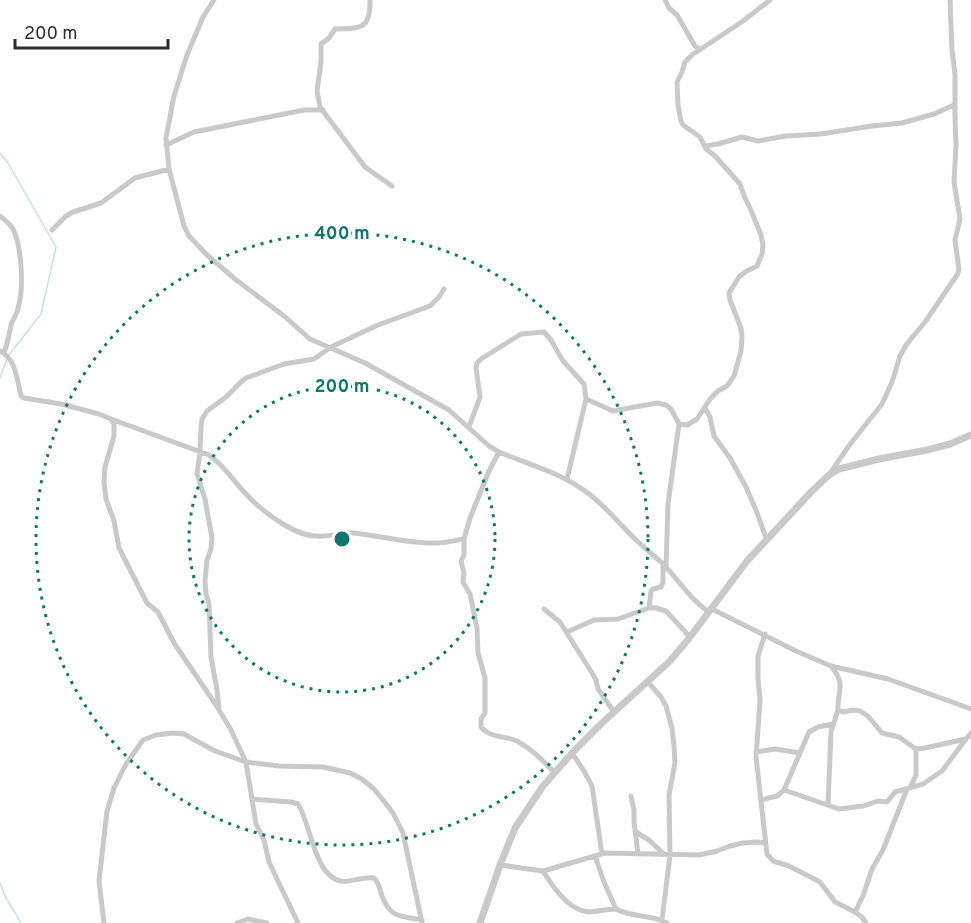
<svg xmlns="http://www.w3.org/2000/svg" width="971" height="923" viewBox="0 0 971 923" font-family="Overpass,sans-serif">
	<style>
		.lines { fill: none; stroke-linecap: round; stroke-linejoin: round }
		.stream { stroke: #c4dfec; stroke-width: 1.5 }
		.minor { stroke: #c9c9c9; stroke-width: 5 }
		.tertiary { stroke: #c9c9c9; stroke-width: 7 }
		.ring { fill: none; stroke: #0f766e; stroke-width: 3; stroke-dasharray: 3 6 }
		.centre { fill: #0f766e; stroke: #fff; stroke-width: 3 }
		.ring-label { font-size: 18px; text-anchor: middle; font-weight: bold; fill: #0f766e; stroke: #fff; stroke-width: 6; stroke-linejoin: round; paint-order: stroke }
	</style>
	<rect width="100%" height="100%" fill="#fff"/>
	<g class="lines">
		<path class="stream" d="M0,153L8,163L56,247L41,314L9,355
			M0,378L7,359
			M0,883L5,896L21,923"/>
		<path class="minor" d="M214,0L203,17L187,55L174,96L166,138L169,169L184,226L189,236L206,254L235,279L284,316L310,339L365,363L449,410L489,446L499,452C525,463 555,471 579,487C600,500 616,520 633,537C642,546 652,554 661,562C679,579 687,597 709,612
			M370,0C370,6 370,15 367,20C362,31 345,28 335,29L329,38L321,44V62L317,91L320,107L365,167L392,186
			M665,0L669,8L677,15L695,46L698,48L701,49L743,21L770,0
			M166,145L194,132L304,110H323
			M705,146L718,144L742,137L758,141L786,136L821,134L872,126L902,123L934,114L954,105
			M0,216C5,220 10,224 13,229C22,247 24,290 18,308C17,314 13,319 11,325C9,335 8,343 4,352
			M52,230L66,216L73,212L101,203L135,178L169,169
			M0,351C16,359 17,380 21,396L24,398L61,404L99,414L111,419L114,424V436L105,467L104,482L106,499L114,521L119,548L147,603L158,612L174,643L218,708
			M586,399L613,411L657,403L666,405L671,409L679,424L687,425L697,419L710,399L718,391L727,386L734,376L741,351L742,337L741,328L730,300L729,293L739,277L745,272L757,266L762,254L763,245L761,235L750,208L745,198L740,184L715,156L706,149L700,137L683,125L681,121L678,105L677,82L682,72L685,62L693,54L701,49
			M705,408L710,417L714,436L730,458L746,487L756,510L766,538
			M111,419L209,455C226,467 233,481 247,495C257,506 270,516 283,524C294,531 309,537 322,536C333,536 344,532 354,533C382,536 409,544 437,543C446,543 455,540 464,539
			M469,427L480,397L476,368L477,363L481,359L521,334L544,332L551,340L563,361L584,384L586,399L567,479
			M499,452L489,471L470,518L464,539V555L461,561L464,573L463,582L470,594L477,628L478,653L485,678V713L481,719V727C490,738 506,736 517,741C532,749 543,761 555,773
			M829,475L848,447L882,404L892,382L900,356L906,345L925,322L957,275L959,270L955,240L960,219L954,182L956,146L955,117V74L952,50L950,0
			M666,567L668,504L679,424
			M649,608L651,591L653,589L661,587L663,582V564
			M544,609L560,622L592,673L596,680L598,689L614,712
			M712,609L796,651L831,666L888,679L971,709
			M567,632L594,620L618,619L649,608H656L666,611L690,637
			M765,634L758,656V678L760,700L756,757L767,854L773,861L789,866L820,882L835,902L855,912L862,917L866,923
			M831,666C847,686 837,689 838,710L843,712L853,710L860,711L868,716L882,733L899,737L916,749L925,748L966,739L971,733
			M648,682L661,697L666,706L672,728L674,746L675,763L669,795L670,855L662,920
			M756,752L775,749L800,753
			M572,753L584,771L592,786L602,854
			M910,788L916,775V749
			M784,790L839,809L863,806L878,801L887,802L895,792L923,784L942,771L966,739
			M631,796L634,810V822L638,854
			M252,799L291,802L298,804C311,824 314,876 341,881C351,883 362,876 374,878C379,883 380,889 382,896C390,918 401,916 422,920
			M761,800L777,796L784,790L809,732L818,727L833,724
			M828,805L831,732L838,710
			M636,832L649,840L664,854
			M595,856L604,882L616,909C632,918 651,914 667,923
			M500,865L543,871L605,853L699,855L717,851L730,846L743,843L756,842L765,843
			M543,871C552,886 568,910 588,912C596,912 607,909 616,909
			M855,912L863,896L872,869L883,850L907,789
			M104,923L99,881L107,811L114,788L126,764L143,740L156,735L173,733L184,734L215,751L246,762L279,766L323,767L350,773L362,779L374,789L383,800L393,813L403,833L422,923
			M237,923L248,919L267,923
			M298,923L269,862L264,840L256,824L246,762L230,728L219,710L217,690L211,657L209,604L206,594L205,581L207,560L211,549L212,538L205,499L197,474L200,452L201,427L202,419L207,411L226,397L241,382L246,378L284,364L314,359L331,347L378,325L430,306L439,297L444,289"/>
		<path class="tertiary" d="M480,923L500,865L515,828L543,786L572,753L602,723L670,661L690,637L747,561L811,492L829,475L839,469L879,459L927,450L950,444L971,435"/>
	</g>
	<g class="ring">
		<circle cx="342" cy="539" r="153"/>
		<circle cx="342" cy="539" r="306"/>
	</g>
	<circle cx="342" cy="539" r="9" class="centre"/>
	<g class="ring-label">
		<text x="342" y="239">400 m</text>
		<text x="342" y="392">200 m</text>
	</g>
	<path d="M15 39v9h153v-9" fill="none" stroke="#2c2c2c" stroke-width="3"/>
	<text x="24" y="39" font-size="18" fill="#2c2c2c" stroke="#ffffff" stroke-width="4.5" paint-order="stroke">200 m</text>
</svg>
